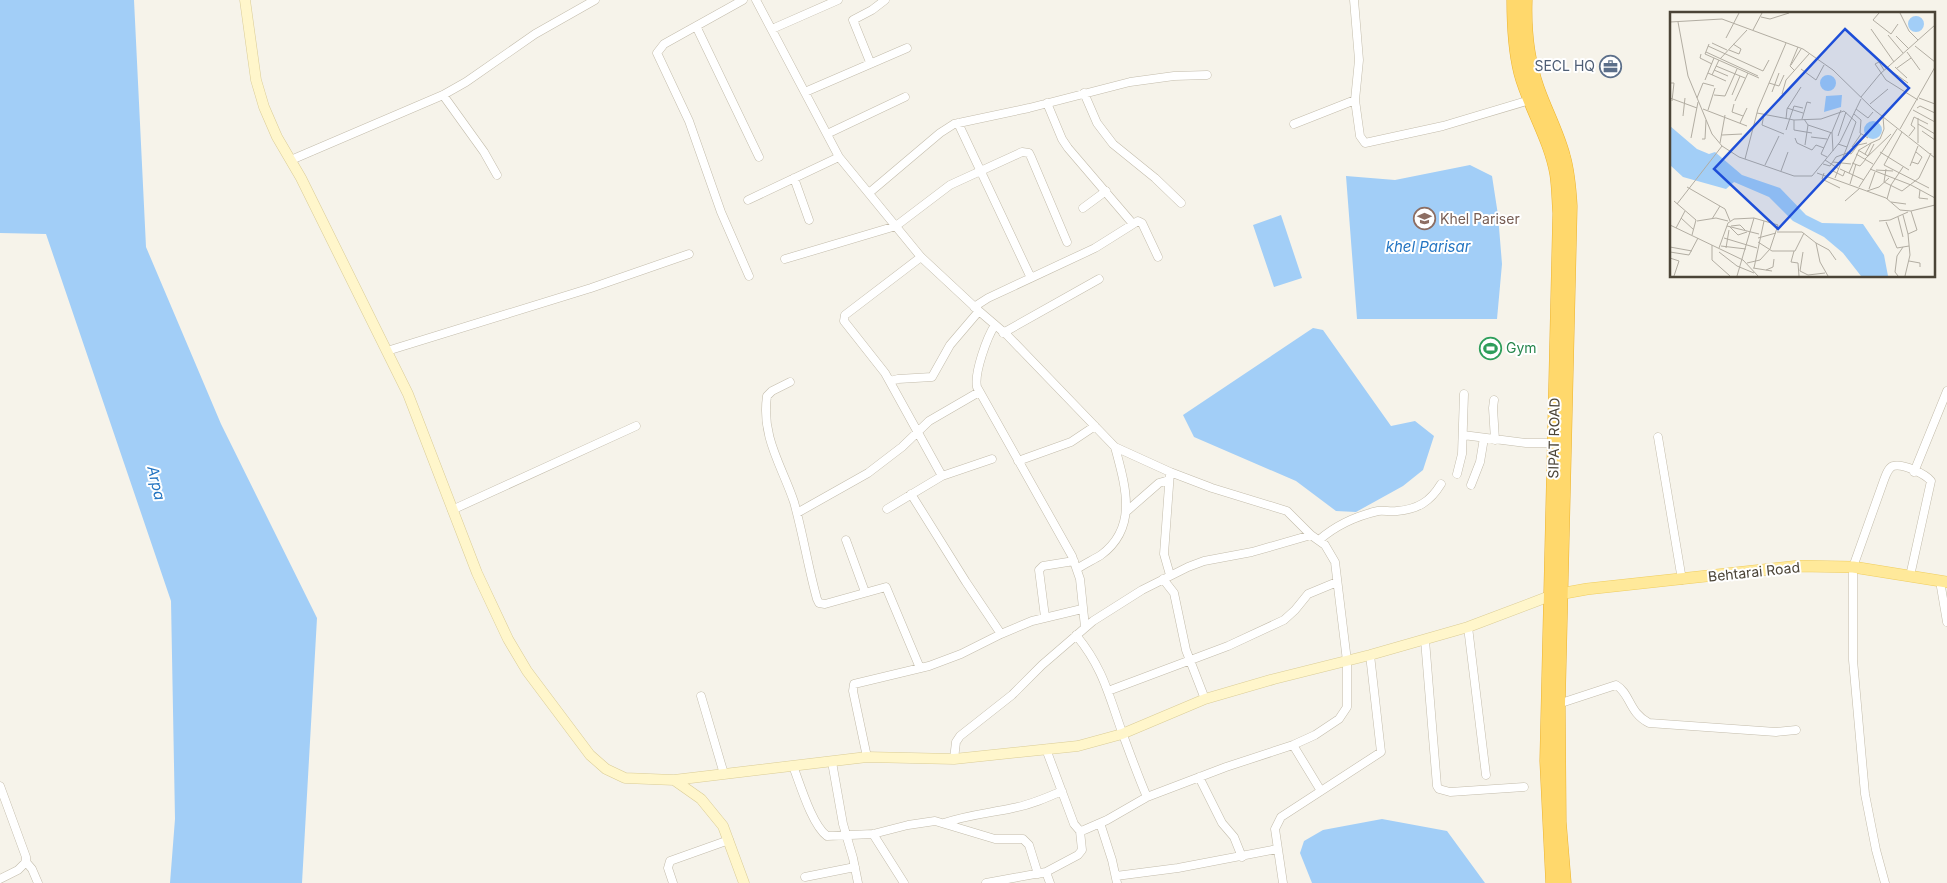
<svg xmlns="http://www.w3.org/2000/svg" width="1947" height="883" viewBox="0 0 1947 883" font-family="Inter,sans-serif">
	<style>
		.water { fill: #a2cef7 }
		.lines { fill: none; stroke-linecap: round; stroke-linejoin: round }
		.street-casing { stroke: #c3bcab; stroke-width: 9 }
		.secondary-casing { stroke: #dacc96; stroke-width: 11 }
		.primary-casing { stroke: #efcd5f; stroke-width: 12 }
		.highway-casing { stroke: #ecb32e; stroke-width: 15 }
		.street { stroke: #fff; stroke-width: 8 }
		.secondary { stroke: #fff6cb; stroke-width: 10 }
		.primary { stroke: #ffe99a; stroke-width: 11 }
		.highway { stroke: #ffd86c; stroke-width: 14 }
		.labels { text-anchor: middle; stroke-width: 4; stroke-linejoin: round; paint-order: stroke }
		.service-label { font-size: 14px; fill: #4e5e75; stroke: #fff; text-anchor: end }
		.education-label { font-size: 14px; fill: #785e54; stroke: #fff; text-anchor: start }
		.leisure-label { font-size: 14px; fill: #27864d; stroke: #fff; text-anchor: start }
		.street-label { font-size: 14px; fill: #4b4437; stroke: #fff }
		.water-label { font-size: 15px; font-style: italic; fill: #2475c2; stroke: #fff }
		.inset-road { fill: none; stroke: #b2ada2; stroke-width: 1 }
		.view { fill: #1d4ed8; fill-opacity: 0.15; stroke: #1d4ed8; stroke-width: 2.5 }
		.inset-edge { fill: none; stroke: #4b4437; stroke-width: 2.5 }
	</style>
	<rect width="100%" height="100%" fill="#f6f3ea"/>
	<path class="water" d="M0,0H134L146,247L221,424L317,618L302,883H170L175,819L171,601L46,234L0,233Z
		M1470,165L1492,176L1498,215L1502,264L1497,319H1357L1346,176L1395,180Z
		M1281,215L1302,278L1274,287L1253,225Z
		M1313,328L1323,330L1391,426L1415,421L1434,436L1423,470L1403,486L1356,512L1336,511L1296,481L1194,437L1183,415Z
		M1382,819L1447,831L1485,883H1312L1300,853L1304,841L1323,830Z"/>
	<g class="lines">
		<defs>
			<path id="street" d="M743,0L664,44L657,53L689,121L721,212L749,276
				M756,0L839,157L921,257L979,311L1007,335L1115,447L1170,472L1212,488L1287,511L1311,535L1325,545L1335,562L1347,661V707L1339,719L1315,735L1293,745L1226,767L1147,797L1107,820L1084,830L1080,831L1074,824L1046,749
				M1354,0L1359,60L1355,100L1360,136L1365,143L1443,126L1530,100
				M696,26L759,157
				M772,29L838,0
				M870,62L853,20L872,10L885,0
				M805,92L907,48
				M1084,93L1097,123L1113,144L1155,178L1181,203
				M443,95L484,152L497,175
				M1047,103L1062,139L1068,148L1133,224
				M958,123L1031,278
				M1294,124L1355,100
				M827,134L905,97
				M291,160L443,95L466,82L535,34L595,0
				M794,178L809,220
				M869,193L940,133L954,124L1029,108L1130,82L1174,76L1207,75
				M748,200L839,157
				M1083,208L1106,191
				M921,257L845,315L844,321L885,373L942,476
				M785,259L896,226L950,185L1022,152L1029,153L1031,157L1067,242
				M974,307L988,298L1095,248L1138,221L1142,223L1158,257
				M995,325C987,337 974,373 977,387L1072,556L1080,579L1085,627
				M1003,333L1099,279
				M387,351L591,288L689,254
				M890,381L898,379L932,377L950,345L979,311
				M790,382L772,391L767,396C761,437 782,466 794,502C803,534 808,567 817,599L819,603L825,604L886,587L920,668
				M1494,400L1493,408L1495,440
				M1463,435L1526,443H1554
				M1658,437L1682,580
				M1018,461L1071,442L1095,426
				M1170,472L1164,554L1170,575
				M1914,472L1947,391
				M1457,474L1462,454L1464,394
				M1471,485L1480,462L1484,438
				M911,494L966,582L1001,634
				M887,509L942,476L992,459
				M452,510L636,426
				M1127,511L1159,483L1169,480
				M797,513L868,473L902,447L929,421L979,392
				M846,540L865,592
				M1319,540C1335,526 1356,516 1378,511C1384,510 1390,512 1397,511C1418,509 1430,502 1441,484
				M1077,569C1084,564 1093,560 1101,555C1139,527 1125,485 1115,447
				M1163,579L1174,593L1186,650L1205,699
				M1940,581L1947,622
				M1045,617L1039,570L1043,566L1074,561
				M1468,627L1486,775
				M1076,635C1103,668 1108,693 1122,732C1130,754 1138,776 1147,797
				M1425,640L1437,786L1439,789L1450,792L1524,787
				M1108,691L1228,646L1284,620L1295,610L1308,594L1337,582
				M701,696L724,774
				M1558,704L1616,685C1631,694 1628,712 1649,723L1776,732L1796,730
				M1293,745L1321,791
				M867,757L853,691L854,684L929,666L961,654L1001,634L1032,621L1082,609
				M954,759L956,742L960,736L1012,695L1042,665L1093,621L1142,590L1188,567L1204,561L1252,552L1311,535
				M832,762L843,824L853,858L858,883
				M793,766C800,784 812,825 827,836L873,834L908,825L935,821L995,839H1023L1029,845L1038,874
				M1199,777L1222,823L1234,837L1242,857
				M0,786L26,857V862L18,870L0,879
				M944,823C967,815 990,813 1013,808C1030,805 1046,798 1062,791
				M1100,823L1112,860L1117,883
				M873,834L904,883
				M26,862L32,869L38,883
				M1046,872L1050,883
				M1116,876L1178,868L1277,849
				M805,877L855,867
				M673,883L668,868L670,861L729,840
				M986,883L1046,872L1078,855L1082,850L1080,831
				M1283,883L1275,829L1281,817L1381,752L1370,655
				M1885,883L1876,850L1865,794L1853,660V567L1884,480C1886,475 1888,468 1893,466C1903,463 1925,474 1931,481L1910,576"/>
			<path id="secondary" d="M245,0L256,80L264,107L277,137L301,178L408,394L477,573L508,639L527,671L590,755L606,769L625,778L674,780L867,757L954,759L1078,746L1122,734L1205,699L1274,679L1370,655L1468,627L1550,596
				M674,780L701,799L723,826L744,883"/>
			<path id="primary" d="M1554,595L1587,589L1799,566L1853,567L1947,582"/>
			<path id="highway" d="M1514,0C1514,24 1515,49 1521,73C1530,107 1551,139 1557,174C1559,187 1559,200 1560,213L1547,761L1553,883
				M1525,0C1524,29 1527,60 1537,88C1545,111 1557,133 1563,156C1568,173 1569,189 1570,206L1558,704L1559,822L1564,883"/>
		</defs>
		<use href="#street" class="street-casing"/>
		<use href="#secondary" class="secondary-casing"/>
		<use href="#primary" class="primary-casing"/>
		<use href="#highway" class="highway-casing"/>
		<use href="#street" class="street"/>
		<use href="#secondary" class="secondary"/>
		<use href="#primary" class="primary"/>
		<use href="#highway" class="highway"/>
	</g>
	<defs>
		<symbol id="office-ring" viewBox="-11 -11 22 22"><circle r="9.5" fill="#fff" stroke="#5c6f8a" stroke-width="1.5"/><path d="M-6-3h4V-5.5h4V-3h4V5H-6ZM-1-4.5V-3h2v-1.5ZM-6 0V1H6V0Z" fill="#5c6f8a"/></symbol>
		<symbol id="university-ring" viewBox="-11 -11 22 22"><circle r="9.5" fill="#fff" stroke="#8d6e63" stroke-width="1.5"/><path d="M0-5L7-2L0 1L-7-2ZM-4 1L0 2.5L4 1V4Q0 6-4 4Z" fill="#8d6e63"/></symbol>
		<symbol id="stadium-ring" viewBox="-11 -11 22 22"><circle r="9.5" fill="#fff" stroke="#2e9e5b" stroke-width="1.5"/><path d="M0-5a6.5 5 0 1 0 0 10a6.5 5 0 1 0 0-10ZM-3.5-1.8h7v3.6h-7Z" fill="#2e9e5b"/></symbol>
	</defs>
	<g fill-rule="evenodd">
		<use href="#office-ring" x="1598" y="54" width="25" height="25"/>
		<use href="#university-ring" x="1412" y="206" width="25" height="25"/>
		<use href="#stadium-ring" x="1478" y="336" width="25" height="25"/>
	</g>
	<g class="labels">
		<g class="service-label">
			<text x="1595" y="71">SECL HQ</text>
		</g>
		<g class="education-label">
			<text x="1440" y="224">Khel Pariser</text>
		</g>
		<g class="leisure-label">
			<text x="1506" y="353">Gym</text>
		</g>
		<g class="street-label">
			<text transform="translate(1554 438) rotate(-89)" y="5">SIPAT ROAD</text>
			<text transform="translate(1754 572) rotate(-6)" y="5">Behtarai Road</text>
		</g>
		<g class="water-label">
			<text x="1428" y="252">khel Parisar</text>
			<text transform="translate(156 483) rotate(77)" y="5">Arpa</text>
		</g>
	</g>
	<g transform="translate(1670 12)">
		<rect width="265" height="265" fill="#f6f3ea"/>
		<path d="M238 12a8 8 0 1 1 16 0a8 8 0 1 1-16 0ZM150 71a8 8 0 1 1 16 0a8 8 0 1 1-16 0ZM172,83L171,95L154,100L156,84ZM194 118a9 9 0 1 1 18 0a9 9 0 1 1-18 0ZM0,114L27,137L39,142L45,140L72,163L110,176L136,203L152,211L193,212L214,243L218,264H191L173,241L154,225L123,209L99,185L64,170L56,177L13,165L0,153Z" fill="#a2cef7"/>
		<path class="inset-road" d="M209,1L203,8L221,22L228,12M230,1L239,19L248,28M91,5L100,7L119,1M0,10L52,7L133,37L163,58L203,97L265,146M8,10L18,64L42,122L52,134M201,17L224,50M83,18L92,1M218,23L233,41M226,24L239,37M56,26L69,1M42,31L57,38M39,32L35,42L89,66M38,34L93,59L99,48M245,34L265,50M59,38L69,42L71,37L63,32M36,40L88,64M237,40L250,58M31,42L30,46L42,52M50,47L77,18M121,53L131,37M46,54L75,66M225,55L237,66M217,56L238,71M227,56L241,46M131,57L146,68L154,53M44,58L58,64M214,58L209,50L205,52L216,68L248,88M125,59L120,54L128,35M38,61L56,69M42,63L49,48M35,68L44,46M0,71H4L2,89M99,71L109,74L114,63M102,80L109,61M112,82L116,68L139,42M44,83L55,84L67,57M62,83L70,64M191,85L210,62L265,13M0,86L27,96M27,86L33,71L44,74M249,86L265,92M65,89L78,61M64,92L62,100L73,104M200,92L218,77M117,96L133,101M247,96L250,94L265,101M33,97L77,114M186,97L198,106L203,100M38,98L45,76M243,98L265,110M87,101L124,108L151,107L174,99L186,110L177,135L168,132M94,102L92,113L114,122M184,102L191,108L190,121L198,126M13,104L15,86M116,107L117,97L131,75M132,107L137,90L141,91M134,107L138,113L162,121M124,108V118L142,121M70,111L77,96M248,112L265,122M230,117L265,55M116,118L124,94L133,96M252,119L265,128M232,120L214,153L259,176M52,123L72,122M168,124L176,100M239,124L245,116L241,113L244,105L258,112M141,125L157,127M21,126L28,90M125,126L127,131L142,138L146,133L154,136M32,127H35L36,108M50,131L55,103M248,131V106M135,133L138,113M182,135L191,122M188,138L198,144L204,132M163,139L162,120L171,98M177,140L181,142L188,133L197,131M210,140L239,158M186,142L203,152M195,142L201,131L210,127L214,117L213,105M157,145L151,142L161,120M75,147L88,97L116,31M195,147L221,122M155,148L169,157M163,150L181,152M242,150L248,152L252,145L246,140M182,151L190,154L196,147M153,152L160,154L166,145L177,141M95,153L109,124M240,154L248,134M170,157L194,168M200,157L241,173L265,186M216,157L214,170L232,179L249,166L261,141M206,158L223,159M111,159L118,140M163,159L173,164L175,159M147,161L216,186L230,198L241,199L265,193M154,161L152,167L170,176M179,161L189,138L201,131M165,166L177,135M180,172L186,152M17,175L55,197L60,209M189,175L227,117M199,177L205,160M250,178L249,186L258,187M197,179L209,175L219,166M217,187L221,173L233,155M4,189L26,208L22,223M175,189L190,176M221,190L236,192M7,192L52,134L69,145L124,164H142L170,130L191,87M233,203L238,222M228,205L233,225M11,206L24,218M42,207L50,194M27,209L46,206L58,209M209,209L220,208L238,200M216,210L227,236L239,234M0,213L73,248L88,264M57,214L89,222M59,214L68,223L77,220M61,214L70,213L75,218M6,216L15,199M107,220H132L146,231L150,250L158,264M54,226L87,236M88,226L106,221M88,230L102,239H125L134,221M146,231L159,238L166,248M42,233V248L60,264M51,234L76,237M0,235L22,239M49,236L58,211L64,207L84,206L108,213L100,237L90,248L77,251M56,236L59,218M124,239L121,250L128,251L129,264M0,240L19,243L28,226M49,240L67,254L84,261M133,240L130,259L138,263L155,261M0,246L9,249L4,264M239,249L250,251V255M83,256L102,259M84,256L94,209M96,258L103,255L104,247M67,264L84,206M228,264L225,260L227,244L233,235M235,264L240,243L238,222L247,218L241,199"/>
		<path class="view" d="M175,17L239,76L108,217L44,157Z"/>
		<rect width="265" height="265" class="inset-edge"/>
	</g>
</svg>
